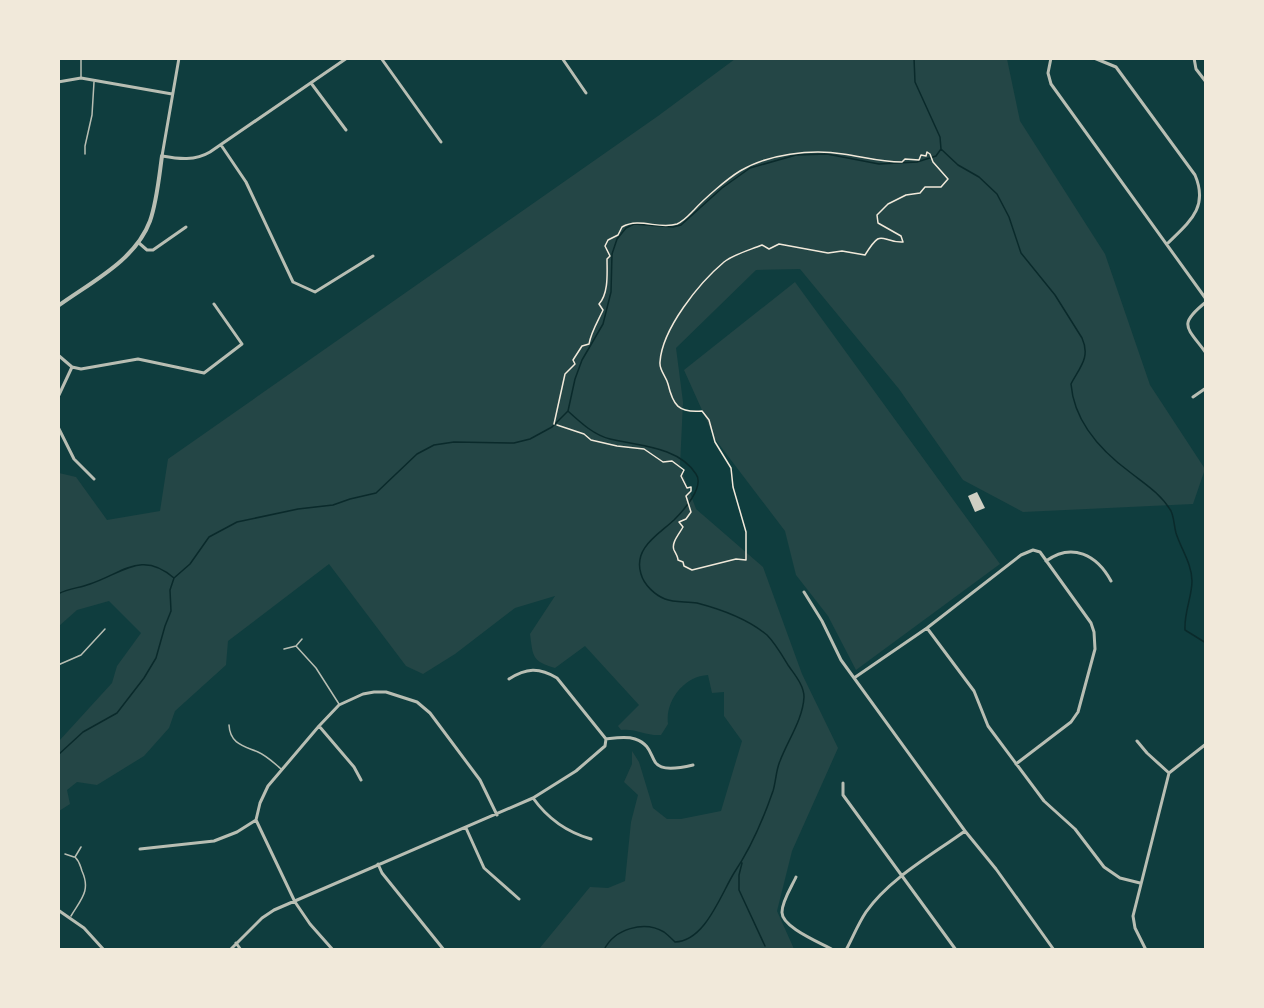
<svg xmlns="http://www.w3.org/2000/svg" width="1264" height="1008" viewBox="0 0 1264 1008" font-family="'DejaVu Sans',sans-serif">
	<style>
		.green { fill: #244646 }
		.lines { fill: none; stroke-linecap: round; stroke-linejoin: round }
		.stream { stroke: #0a2a2b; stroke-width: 1.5 }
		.building { fill: #cfcfc3 }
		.path { stroke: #f1e9da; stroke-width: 1.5 }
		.service { stroke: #b8beb3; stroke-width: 1.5 }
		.minor { stroke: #b8beb3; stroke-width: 3 }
		.tertiary { stroke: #b8beb3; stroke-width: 4 }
	</style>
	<rect width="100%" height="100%" fill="#0f3d3e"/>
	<path class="green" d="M735,59H1007L1020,121L1105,254L1150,385L1205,469L1193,504L1023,512L963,480L899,389L800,269L756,270L676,348L683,402L680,466L696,509L763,567L802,674L838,748L792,851L777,911L794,949H539L590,887L608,888L625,881L631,822L638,795L624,782L632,764V751L639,762L653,808L667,819H681L721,811L742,741L724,716V692L712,693L708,675C684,676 665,701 668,724L661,735C646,736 635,728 621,730L618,726L639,705L585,646L555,668C532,661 533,657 530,634L555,596L515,608L455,654L423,674L406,666L329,564L228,641L226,665L175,711L169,728L144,756L97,785L77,782L67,790L70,804L59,811V741L112,683L117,666L141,633L109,601L77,610L59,626V473L76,477L107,520L160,511L168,459L658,116Z
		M795,282L1000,564L856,670L828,616L796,575L785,531L715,439L684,370Z"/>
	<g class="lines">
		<path class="stream" d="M941,149L958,165L979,177L997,194L1009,217L1021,253L1055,295L1082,338C1091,358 1079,368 1071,384C1074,422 1101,451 1131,473C1145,484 1161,494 1171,511C1174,517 1174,526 1176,533C1181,549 1192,564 1192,581C1192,597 1184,612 1185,630L1206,643
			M569,412C581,423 594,435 610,439C638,446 678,446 696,474C705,487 683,511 674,520C658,535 633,548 641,574C644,585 655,595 665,599C675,603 687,601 697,603C720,609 749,620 767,635C775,643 782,655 788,665C794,674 804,685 804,697C803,719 788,740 780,761C776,770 776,781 773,791C763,820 751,848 734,873C720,896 705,941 675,942C672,939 668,935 664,932C644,920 614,929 604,950
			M58,594C69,588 80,588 90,584C123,573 142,550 174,578L190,564L209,537L237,522L298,509L333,505L350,499L376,493L417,454L434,445L454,442L514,443L530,439L552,427L568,411L575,379L582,360L603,324L611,292L612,254L617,239L626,228L634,224L673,227L681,225L722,188L750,168L796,155L827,154L879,164L917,162L936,156L941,149L940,137L915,82L914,58
			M58,755L83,732L117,713L144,678L156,658L165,626L171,611L170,590L174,578
			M742,863L739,875V890L765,946"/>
	</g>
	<path class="building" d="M977,492L985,508L975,512L968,496Z"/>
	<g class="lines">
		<path class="path" d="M554,424L565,374L575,364L573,360L582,346L589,344C591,332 598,321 603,310L599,304C609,293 607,272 607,259L610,256L605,246L608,240L618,235L622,227C640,217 659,230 677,224C684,221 689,215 694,210C705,198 727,179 740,171C768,154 811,149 843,154C864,157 880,162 902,162L905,159L919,160L921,155L926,156L927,152L930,154L933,162L948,179L941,187H925L920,193L906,195L888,204L877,215L878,223L901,236L903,242C880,243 883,226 865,255L842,251L828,253L779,244L769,249L762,245C750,250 734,254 724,262C699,283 662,329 660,362C659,370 666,376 668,384C673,405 678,413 702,411L709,420L715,442L731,468L733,487L746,532V560L736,559L692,570L684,566L683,562L678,560C678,557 676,554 674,550C671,543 679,534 683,527L679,522L686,519L691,512L686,496L691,491V487L687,488L681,476L684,470L672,461L663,462L644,449L617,446L591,440L584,434L557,425"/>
		<path class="service" d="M81,58V78
			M85,154V146L92,115L94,82
			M296,646L316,668L339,704
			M284,649L296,646L302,639
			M58,665L81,655L105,629
			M229,725C230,744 244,746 258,752C267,756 274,763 281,769
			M65,854L74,857
			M71,916C81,899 91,891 82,871C80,865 80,862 75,857L81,847"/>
		<path class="minor" d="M179,58L162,156C179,159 195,161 210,152L347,58
			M381,58L441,142
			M562,58L586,93
			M1051,58L1048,73L1051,84L1206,299
			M1094,58L1116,67L1195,175C1209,208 1189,222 1167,244
			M1194,58L1196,69L1206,82
			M58,82L81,78L172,94
			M311,83L346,130
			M221,145L246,182L293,282L315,292L373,256
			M139,243L147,250H153L186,227
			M1206,302C1177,325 1187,327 1206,353
			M58,355L72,367L81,369L138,359L204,373L242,344L214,304
			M58,397L72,367
			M1193,397L1206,388
			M58,427L74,459L94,479
			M1046,561C1072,542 1097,555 1111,581
			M804,592L822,621L841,660L965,831L996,869L1054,950
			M927,628L974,691L988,726L1044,801L1075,829L1104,867L1120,878L1140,883
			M854,678L927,628L1021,555L1033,550L1040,552L1091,623L1094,632L1095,649L1078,712L1071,722L1016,764
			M319,726L354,767L361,780
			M606,739C615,738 626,736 635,739C664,749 638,778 693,765
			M1137,741L1147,753L1169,773
			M843,783V795L956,950
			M533,798C548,819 566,832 591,839
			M466,828L484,868L519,899
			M140,849L214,841L237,832L256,820
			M378,864L382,873L444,950
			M796,877C792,886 782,901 782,912C781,927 821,943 833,950
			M58,910L84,928L104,950
			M236,943L241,950
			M230,950L262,918L274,910L533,798L576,771L605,746L606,739L557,678C539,667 526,668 509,679
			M333,950L310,924L295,902L256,820L260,803L268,786L319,726L339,705L363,694L374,692H386L417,702L430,713L480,780L497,815
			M846,950C853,937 858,924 866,912C890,878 932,855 965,831
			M1146,950L1135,928L1133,916L1167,781L1169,773L1206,744"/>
		<path class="tertiary" d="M58,306C91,282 135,261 150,221C157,201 159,177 162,156"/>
	</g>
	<rect width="1264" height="1008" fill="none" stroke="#f1e9da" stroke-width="120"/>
</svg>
